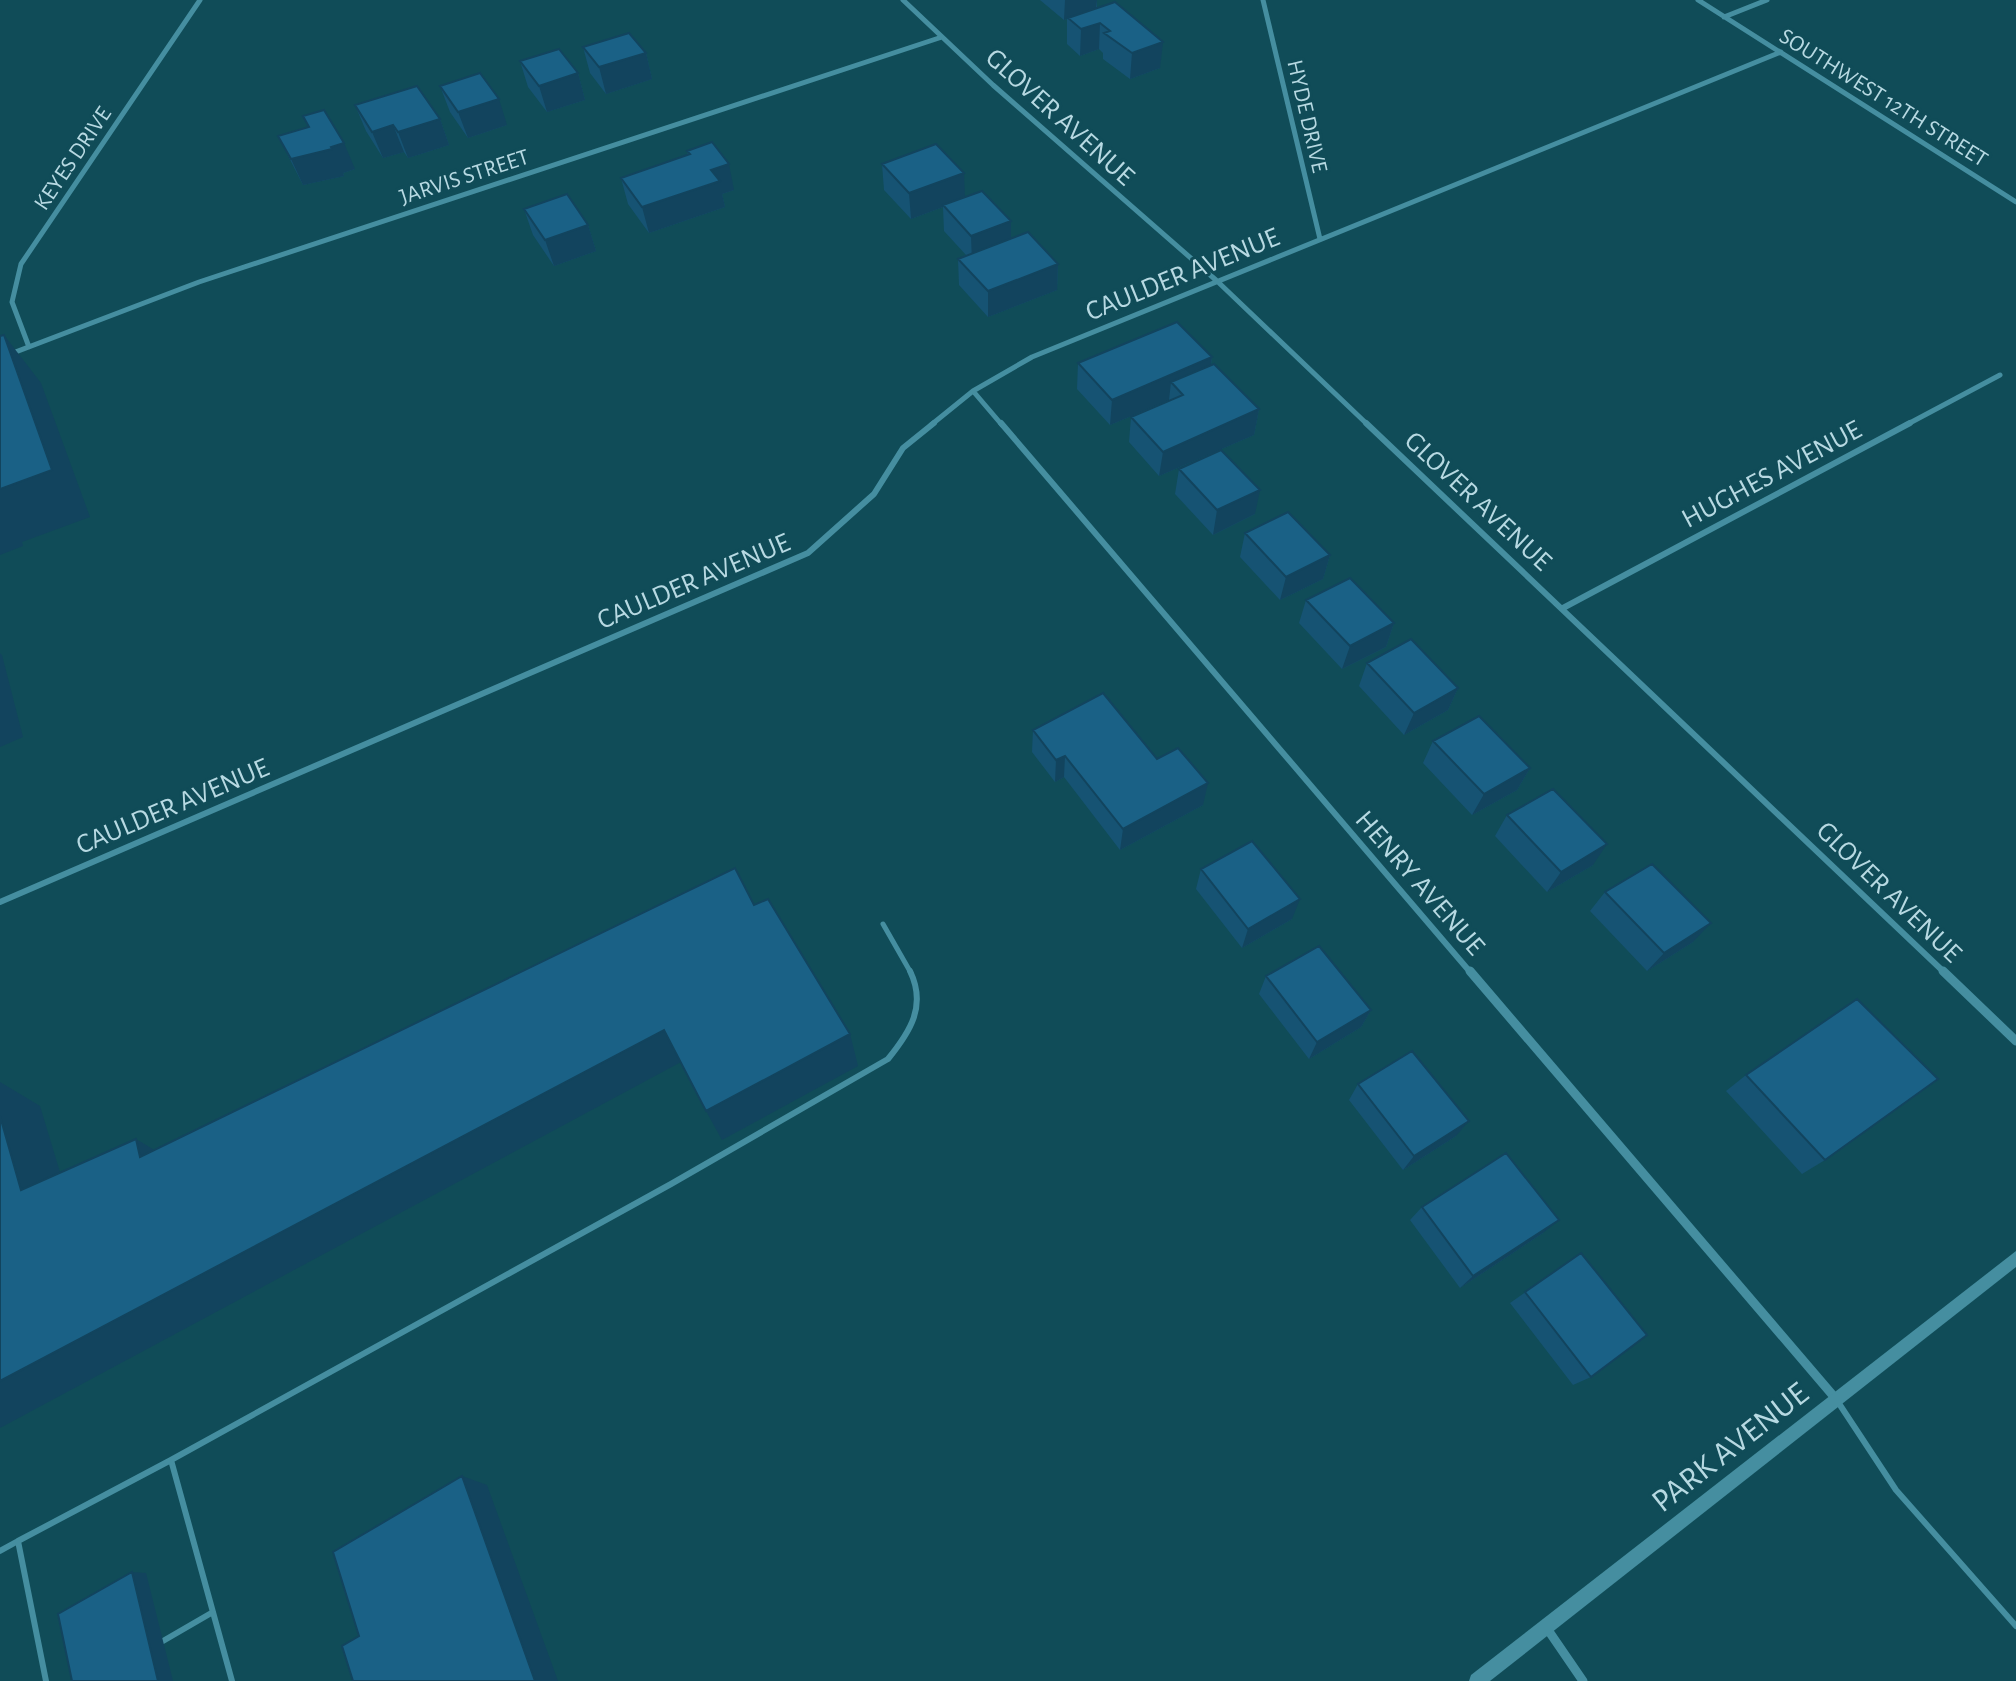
<svg xmlns="http://www.w3.org/2000/svg" width="2016" height="1681" viewBox="0 0 2016 1681" font-family="'Alegreya Sans',sans-serif">
	<style>
		.lines { fill: none; stroke-linecap: round; stroke-linejoin: round }
		.service-far1 { stroke: #458ea0; stroke-width: 5 }
		.service { stroke: #458ea0; stroke-width: 6 }
		.minor-far2 { stroke: #458ea0; stroke-width: 5 }
		.minor-far1 { stroke: #458ea0; stroke-width: 6 }
		.minor { stroke: #458ea0; stroke-width: 9 }
		.tertiary { fill: #458ea0; fill-rule: evenodd }
		.wall { fill: #165373 }
		.shaded-wall { fill: #12445e }
		.building { fill: #1a6186; stroke: #12445e; stroke-width: 2 }
		.labels { text-anchor: middle; stroke-width: 6; stroke-linejoin: round; paint-order: stroke }
		.far-street-label { font-size: 23px; fill: #b7d9e2; stroke: #104c58 }
		.street-label { font-size: 28px; fill: #b7d9e2; stroke: #104c58 }
		.near-street-label { font-size: 33px; fill: #b7d9e2; stroke: #104c58 }
	</style>
	<rect width="100%" height="100%" fill="#104c58"/>
	<g class="lines">
		<path class="service-far1" d="M883,924L911,973"/>
		<path class="service" d="M1838,1402L1896,1490L2016,1626
			M171,1460L671,1184L888,1059C910,1032 927,1006 910,971
			M18,1541L171,1460L232,1681
			M0,1551L18,1541L46,1681
			M163,1641L213,1612"/>
		<path class="minor-far2" d="M903,0L993,85L1217,281L1368,425
			M1263,0L1320,239
			M1698,0L2016,202
			M1724,17L1767,0
			M29,347L12,302L21,264L200,0
			M0,358L199,282L942,37
			M973,391L1002,425
			M931,425L973,391L1032,357L1781,52
			M1906,425L2000,375"/>
		<path class="minor-far1" d="M1001,423L1471,973
			M1366,423L1945,973
			M1563,608L1910,423
			M0,902L808,553L874,494L903,448L934,423"/>
		<path class="minor" d="M1470,971L1836,1399
			M1943,971L2016,1041
			M1546,1627L1583,1681"/>
		<path class="tertiary" d="M2016,1251V1267L1490,1681H1469L1471,1675Z"/>
	</g>
	<path class="wall" d="M1040,0H1097V8L1160,68L1130,79L1103,59V53L1099,49L1080,56L1067,44V19L1064,20Z
		M583,47L646,53L652,79L606,94L590,73Z
		M520,61L578,73L585,100L547,112L528,87Z
		M440,86L507,125L468,138L450,112Z
		M355,105L440,119L449,145L408,158L404,152L383,158L366,131Z
		M303,116L355,169L343,173L344,176L303,185L278,136L308,127Z
		M687,151L734,190L722,194L725,207L649,233L628,204L621,178L688,155Z
		M882,164L965,197L1011,221V239L1058,264L1057,290L988,317L959,285L958,259L966,255L944,231L943,207L911,219L884,190Z
		M524,209L588,225L596,251L554,266L533,235Z
		M1212,357L1211,365L1259,409L1254,435L1159,476L1129,442L1131,417L1169,401V400L1110,425L1077,389L1078,363Z
		M1179,469L1255,514L1213,535L1175,494Z
		M1245,533L1330,555L1323,579L1280,600L1240,557Z
		M1306,600L1394,623L1386,647L1342,669L1299,623Z
		M1367,663L1458,688L1448,710L1404,735L1359,686Z
		M1033,730L1157,759L1203,805L1120,850L1064,777L1055,782L1032,752Z
		M1433,741L1530,768L1517,790L1472,815L1423,763Z
		M1507,815L1593,865L1547,892L1495,836Z
		M1201,869L1292,919L1242,948L1196,889Z
		M1605,892L1693,942L1647,971L1590,911Z
		M1266,976L1371,1010L1361,1027L1309,1059L1259,994Z
		M1746,1075L1825,1160L1802,1174L1726,1091Z
		M1358,1084L1456,1136L1403,1170L1349,1100Z
		M1422,1207L1543,1233L1460,1288L1410,1220Z
		M1581,1253L1591,1377L1573,1385L1510,1303Z"/>
	<path class="shaded-wall" d="M1065,0H1097L1096,10L1068,18L1067,19L1064,20Z
		M1100,23L1099,49L1080,56L1081,29Z
		M1163,42L1160,68L1130,79L1132,53Z
		M646,53L652,79L606,94L599,67Z
		M578,73L585,100L547,112L539,86Z
		M499,99L507,125L468,138L458,112Z
		M440,119L449,145L408,158L398,132Z
		M393,125L404,152L383,158L372,132Z
		M344,143L355,169L343,173L344,176L303,185L291,159Z
		M729,164L734,190L722,194L725,207L649,233L642,207L711,170Z
		M964,173L965,199L943,205V207L911,219L909,193Z
		M1011,221V247L972,262L971,236Z
		M588,225L596,251L554,266L545,240Z
		M1058,264L1057,290L988,317V291Z
		M4,335L41,383L90,517L22,542L23,546L0,555V489Z
		M1212,357L1208,383L1171,382L1169,400L1110,425L1112,400Z
		M1259,409L1254,435L1159,476L1163,452Z
		M1260,490L1255,514L1213,535L1217,510Z
		M1330,555L1323,579L1280,600L1286,577Z
		M1394,623L1386,647L1342,669L1350,646Z
		M0,653L2,655L23,737L0,747Z
		M1458,688L1448,710L1404,735L1414,713Z
		M1065,756L1064,777L1055,782L1056,760Z
		M1530,768L1517,790L1472,815L1484,794Z
		M1208,783L1203,805L1120,850L1123,829Z
		M1607,844L1593,865L1547,892L1561,872Z
		M1300,899L1292,919L1242,948L1248,929Z
		M1711,923L1693,942L1647,971L1664,953Z
		M1371,1010L1361,1027L1309,1059L1317,1042Z
		M664,1030L681,1062L0,1428V1381Z
		M850,1034L858,1066L722,1140L706,1111Z
		M0,1082L40,1106L73,1215L21,1190L0,1116Z
		M1469,1121L1456,1136L1403,1170L1414,1156Z
		M136,1139L181,1166L140,1157Z
		M1559,1220L1543,1233L1460,1288L1473,1276Z
		M462,1476L487,1485L558,1681H535Z
		M132,1572L146,1573L173,1681H158Z"/>
	<path class="building" d="M1115,2L1163,42L1132,53L1104,33L1110,31L1100,23L1081,29L1068,18Z
		M629,33L646,53L599,67L583,47Z
		M559,49L578,73L539,86L520,61Z
		M480,73L499,99L458,112L440,86Z
		M417,86L440,119L398,132L393,125L372,132L355,105Z
		M324,110L344,143L331,147L332,149L291,159L278,136L309,127L303,116Z
		M712,142L729,164L711,170L720,181L642,207L621,178L690,154L687,151Z
		M936,144L964,173L909,193L882,164Z
		M982,191L1011,221L971,236L943,205Z
		M567,194L588,225L545,240L524,209Z
		M1028,232L1058,264L988,291L958,259Z
		M1177,322L1212,357L1112,400L1078,363Z
		M4,335L52,470L0,489V336Z
		M1214,364L1259,409L1163,452L1131,417L1183,395L1171,382Z
		M1221,450L1260,490L1217,510L1179,469Z
		M1288,512L1330,555L1286,577L1245,533Z
		M1350,578L1394,623L1350,646L1306,600Z
		M1411,639L1458,688L1414,713L1367,663Z
		M1103,693L1157,759L1178,748L1208,783L1123,829L1065,756L1056,760L1033,730Z
		M1479,716L1530,768L1484,794L1433,741Z
		M1553,789L1607,844L1561,872L1507,815Z
		M1252,841L1300,899L1248,929L1201,869Z
		M1652,864L1711,923L1664,953L1605,892Z
		M735,868L754,905L768,899L850,1034L706,1111L664,1030L0,1381V1116L21,1190L136,1139L140,1157Z
		M1319,946L1371,1010L1317,1042L1266,976Z
		M1857,999L1938,1079L1825,1160L1746,1075Z
		M1412,1051L1469,1121L1414,1156L1358,1084Z
		M1506,1153L1559,1220L1473,1276L1422,1207Z
		M1581,1253L1647,1335L1591,1377L1525,1292Z
		M462,1476L535,1681H353L342,1646L359,1636L333,1552Z
		M132,1572L158,1681H72L58,1614Z"/>
	<g class="labels">
		<g class="far-street-label">
			<text transform="translate(1884 97) rotate(32)" y="8">SOUTHWEST 12TH STREET</text>
			<text transform="translate(1308 116) rotate(77)" y="8">HYDE DRIVE</text>
			<text transform="translate(72 158) rotate(-56)" y="8">KEYES DRIVE</text>
			<text transform="translate(464 176) rotate(-18)" y="8">JARVIS STREET</text>
		</g>
		<g class="street-label">
			<text transform="translate(1061 116) rotate(42)" y="10">GLOVER AVENUE</text>
			<text transform="translate(1182 273) rotate(-22)" y="10">CAULDER AVENUE</text>
			<text transform="translate(1771 473) rotate(-28)" y="10">HUGHES AVENUE</text>
			<text transform="translate(1479 500) rotate(43)" y="10">GLOVER AVENUE</text>
			<text transform="translate(693 580) rotate(-23)" y="10">CAULDER AVENUE</text>
			<text transform="translate(172 805) rotate(-23)" y="10">CAULDER AVENUE</text>
			<text transform="translate(1421 882) rotate(49)" y="10">HENRY AVENUE</text>
			<text transform="translate(1890 891) rotate(44)" y="10">GLOVER AVENUE</text>
		</g>
		<g class="near-street-label">
			<text transform="translate(1729 1446) rotate(-38)" y="12">PARK AVENUE</text>
		</g>
	</g>
</svg>
